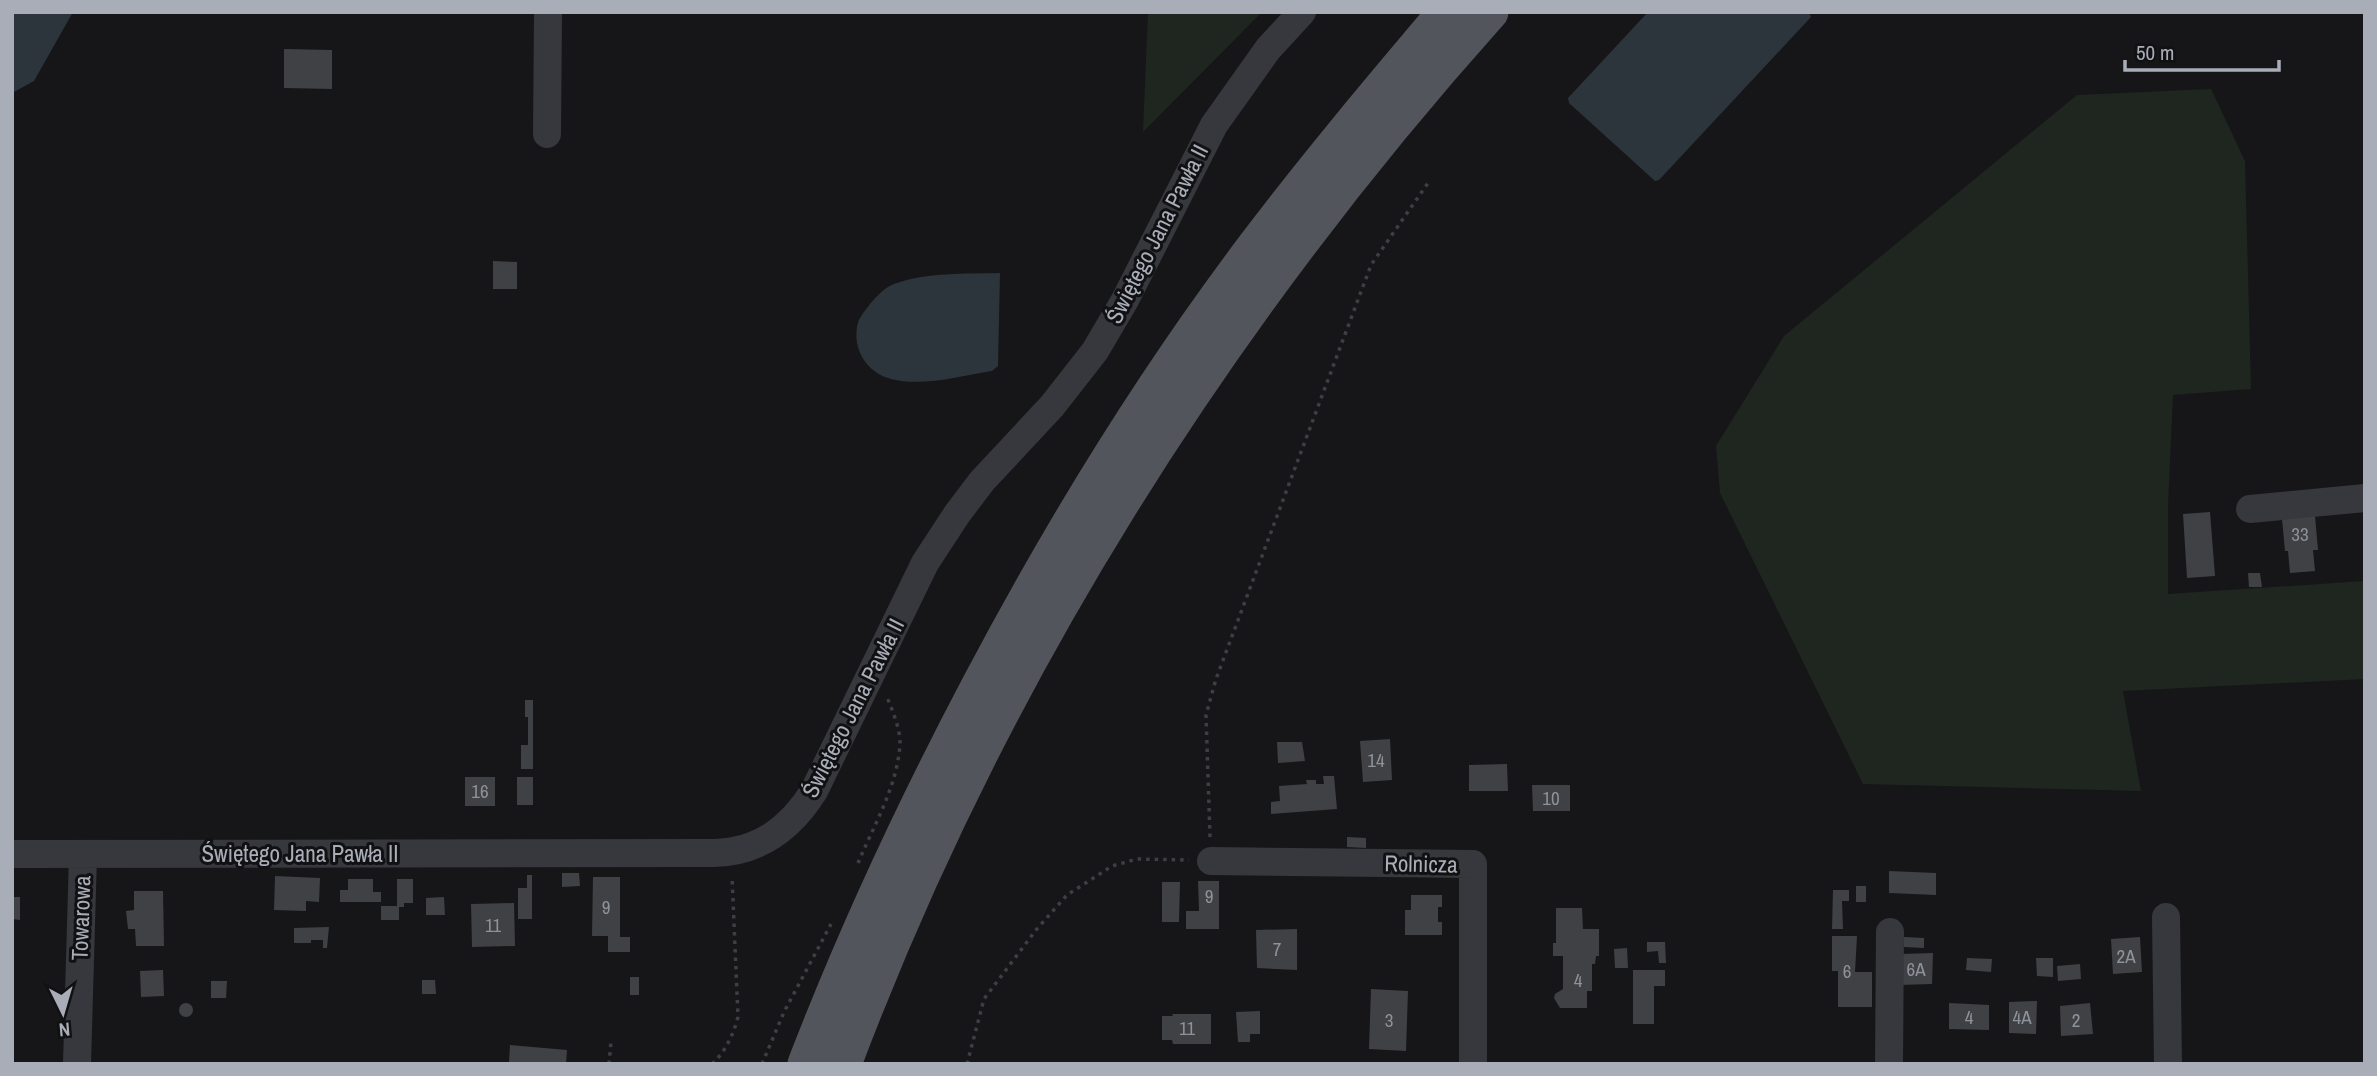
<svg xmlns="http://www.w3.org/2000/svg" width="2377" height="1076" viewBox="0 0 2377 1076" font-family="'Archivo Narrow',sans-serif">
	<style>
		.green { fill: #1e261f }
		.water { fill: #2c353c }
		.building { fill: #404145 }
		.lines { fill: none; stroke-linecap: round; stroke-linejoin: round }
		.path { stroke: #3d3f44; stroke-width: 3.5; stroke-dasharray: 3.5 5; stroke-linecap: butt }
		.minor { stroke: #37383d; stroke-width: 28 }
		.major { stroke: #53555c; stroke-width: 37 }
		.labels { text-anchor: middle; stroke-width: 6; stroke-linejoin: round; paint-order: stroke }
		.number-label { font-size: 19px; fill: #8e929b }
		.street-label { font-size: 23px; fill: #a8adb8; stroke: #111113 }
	</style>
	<rect width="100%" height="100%" fill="#161618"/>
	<path class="green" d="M1148,12H1262L1143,132Z
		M2211,89L2245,161L2251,389L2173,395L2168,506V594L2365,581V679L2123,691L2141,791L1863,784L1720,493L1716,446L1784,336L2077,95Z"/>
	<path class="water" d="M12,12H73L34,81L14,92L12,90Z
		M1648,12H1809L1811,17L1659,180L1655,181L1569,103L1568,98Z
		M1000,273L998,366L992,371C960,376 923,387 891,379C868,373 853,351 857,327C858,318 865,311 870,304C876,297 885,287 894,284C928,272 965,274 1000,273Z"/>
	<path class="building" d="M284,49L332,50V89L284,88Z
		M493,261L517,262V289H493Z
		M2210,512L2215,576L2187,578L2183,514Z
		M2315,516L2318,550H2313L2315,571L2290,573L2288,551H2285L2282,519Z
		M2248,573H2260L2262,587H2249Z
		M525,700H533V769H521V745H528V717H525Z
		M1390,739L1392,780L1363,782L1360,741Z
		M1277,742H1302L1305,761L1278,763Z
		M1507,764L1508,791H1469V765Z
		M1323,776H1334L1337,809L1271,814V802L1280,801L1279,786L1307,784L1306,780H1316V784H1324Z
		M465,777H495V806H465Z
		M517,777H533V805H517Z
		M1532,785H1570V811H1533Z
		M1347,837L1366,838V848L1347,847Z
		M1889,871L1936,873V895L1889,893Z
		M562,873H579L580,886L562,887Z
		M527,875H532V919H518V888H527Z
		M275,876L320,878L319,902L306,901V911L274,910Z
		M593,877H620V937H630V952H608V936H592Z
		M348,879H373V892H381V902H340V890H348Z
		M397,879H413V903H404V907H399V920H381V906H397Z
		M1198,881H1219V929H1186V911H1199Z
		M1162,882H1180L1179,922H1162Z
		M1856,886H1866V902H1856Z
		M1833,890H1849V901H1842L1843,929H1832Z
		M134,891H163L164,946H136L135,929H128L126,911L134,910Z
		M1411,895H1442V907H1438V922H1442V935H1405V910H1411Z
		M12,897H20V920L12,919Z
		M444,897L445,915H426V898Z
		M514,903L515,946L472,947L471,904Z
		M1556,908H1582L1583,929H1599V956H1596L1595,964H1592V991H1587V1008H1560L1554,998L1555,994L1563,989V956H1553V943H1556Z
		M329,927L327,948H323V940H311V943H294V928Z
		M1297,929V970L1257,968L1256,930Z
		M1832,936H1857L1855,972H1872V1007H1838V971H1832Z
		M1904,937L1924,938V948L1904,947Z
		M2140,937L2142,972L2113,974L2111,939Z
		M1647,942H1665L1666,963H1659L1658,951L1647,952Z
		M1627,948L1628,968H1615L1614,949Z
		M1933,953L1932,984L1900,985V954Z
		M1967,958L1992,959L1991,972L1966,970Z
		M2036,958H2053V977L2037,976Z
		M2080,964L2081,979L2058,981L2057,966Z
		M163,970L164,996L141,997L140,971Z
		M1633,970H1665V986H1654V1024H1633Z
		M630,977H639V995H630Z
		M422,980H435L436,994H422Z
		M211,981H227L226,998H211Z
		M1371,989L1408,991L1406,1051L1369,1049Z
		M2037,1001L2036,1034L2009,1033V1002Z
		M1949,1003L1989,1005V1030L1949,1029Z
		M2090,1003L2093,1034L2061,1036L2060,1006Z
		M179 1010a7 7 0 1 1 14 0a7 7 0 1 1-14 0Z
		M1260,1011V1034H1250V1042H1238L1236,1012Z
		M1172,1014H1211V1044H1173L1172,1040H1162V1016H1173Z
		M510,1045L567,1050L566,1064L509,1062Z"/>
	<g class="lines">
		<path class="path" d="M1210,837L1206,715L1216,679L1371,265L1428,183
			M858,863C874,825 898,785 900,743C900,728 892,709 886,695
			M609,1064L611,1042
			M712,1064C726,1051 733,1035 738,1017L732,876
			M762,1064L784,1012L831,924
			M967,1064L984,999L1036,930L1067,895L1112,866L1137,859L1189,860"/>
		<path class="minor" d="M547,134L548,12
			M2250,509L2365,498
			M12,854L714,853C759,852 790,829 814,791L925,563L957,514L982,481L1052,406L1095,351L1125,300L1214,125L1268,49L1302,12
			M1211,861L1473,864V1064
			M2166,917L2168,1064
			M77,1064L83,855
			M1889,1064L1890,932"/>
		<path class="major" d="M806,1064C856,934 915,808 980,685C1060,533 1150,386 1254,248C1315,167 1380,90 1446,12
			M843,1064C989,676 1214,320 1490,12"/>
	</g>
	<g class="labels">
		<g class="number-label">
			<text x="2300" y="541">33</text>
			<text x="1376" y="767">14</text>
			<text x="480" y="798">16</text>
			<text x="1551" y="805">10</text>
			<text x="1209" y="903">9</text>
			<text x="606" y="914">9</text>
			<text x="493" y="932">11</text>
			<text x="1277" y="956">7</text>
			<text x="2126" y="963">2A</text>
			<text x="1916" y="976">6A</text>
			<text x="1847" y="978">6</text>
			<text x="1578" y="987">4</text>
			<text x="1969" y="1024">4</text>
			<text x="2022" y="1024">4A</text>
			<text x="1389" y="1027">3</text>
			<text x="2076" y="1027">2</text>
			<text x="1187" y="1035">11</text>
		</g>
		<g class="street-label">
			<text transform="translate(1157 234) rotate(-63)" y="8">Świętego Jana Pawła II</text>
			<text transform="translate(853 708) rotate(-63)" y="8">Świętego Jana Pawła II</text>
			<text x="300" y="862">Świętego Jana Pawła II</text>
			<text transform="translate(1421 864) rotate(1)" y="8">Rolnicza</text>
			<text transform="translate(81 918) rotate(-88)" y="8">Towarowa</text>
		</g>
	</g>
	<rect width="2377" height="1076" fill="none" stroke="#a8adb8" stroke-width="28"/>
	<g transform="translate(63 1013) rotate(175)" stroke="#111113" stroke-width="5" paint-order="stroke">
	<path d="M0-5L12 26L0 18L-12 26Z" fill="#a8adb8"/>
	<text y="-10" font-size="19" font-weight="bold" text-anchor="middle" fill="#a8adb8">N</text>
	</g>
	<path d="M2125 60v10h154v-10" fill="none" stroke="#a8adb8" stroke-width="3.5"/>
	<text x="2136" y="60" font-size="21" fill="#a8adb8" stroke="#111113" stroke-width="5" paint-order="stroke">50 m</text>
</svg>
